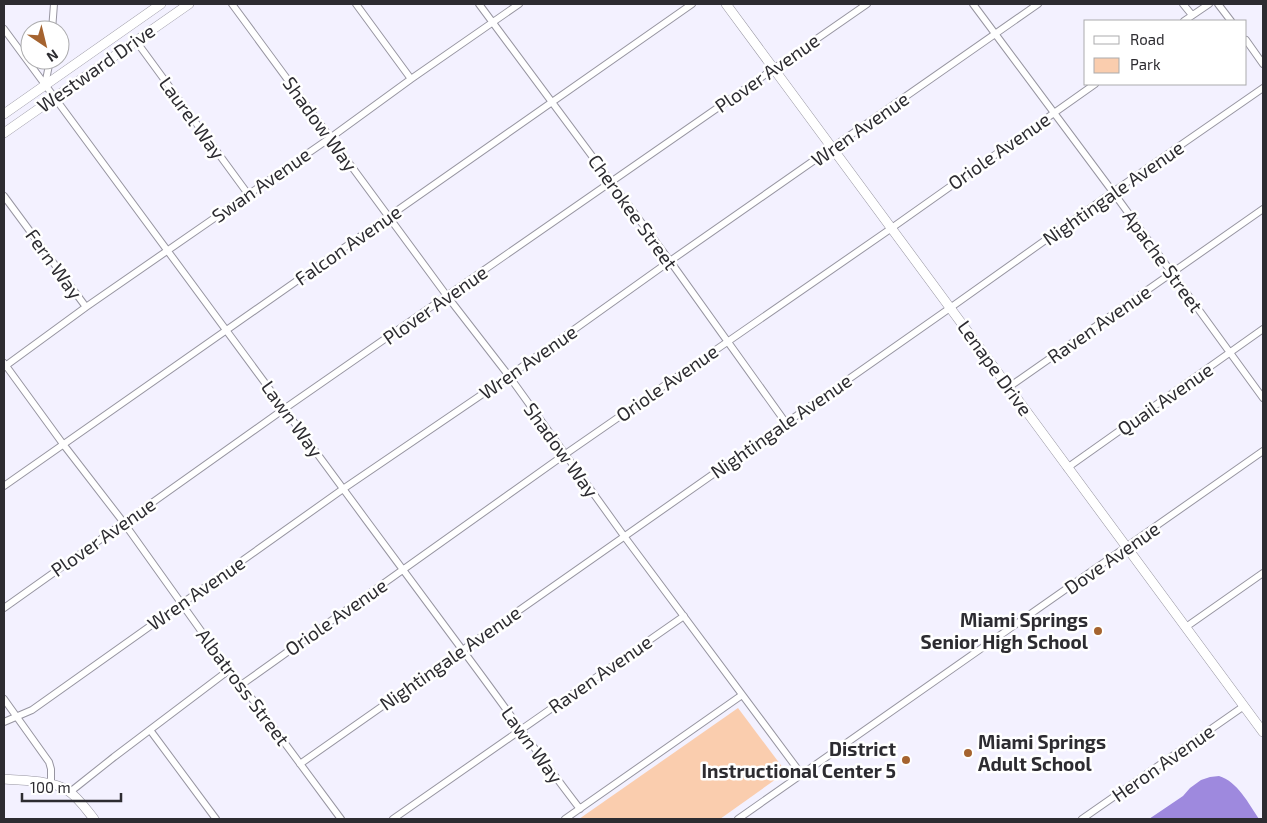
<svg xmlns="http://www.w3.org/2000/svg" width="1267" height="823" viewBox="0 0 1267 823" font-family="'Exo 2',sans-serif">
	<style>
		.green { fill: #facdae }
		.water { fill: #9e89de }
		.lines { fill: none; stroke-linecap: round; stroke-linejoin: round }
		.street-casing { stroke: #9795a1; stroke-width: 8 }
		.secondary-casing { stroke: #9795a1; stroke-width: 10 }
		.street { stroke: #fff; stroke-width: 6 }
		.secondary { stroke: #fff; stroke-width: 9 }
		.poi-dot { fill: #a5632f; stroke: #fff; stroke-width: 2 }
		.labels { text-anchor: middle; stroke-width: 5; stroke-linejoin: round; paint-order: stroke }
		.street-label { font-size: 19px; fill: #2d2c31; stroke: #fff }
		.poi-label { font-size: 19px; font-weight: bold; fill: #2d2c31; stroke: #fff; text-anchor: end }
	</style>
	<rect width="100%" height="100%" fill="#f3f1ff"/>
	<path class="green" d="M738,708L786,772L720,819H579Z"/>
	<path class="water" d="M1219,776C1237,781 1249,804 1259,819H1149L1183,796L1190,788L1201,780L1210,777Z"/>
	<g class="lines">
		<defs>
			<path id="street" d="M232,4L447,296L509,376L624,536L802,775
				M356,4L411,79
				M479,4L670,261L786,423
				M973,4L1113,192L1263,398
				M1183,4L1192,15
				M1218,4L1231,21
				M1184,21L1209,4
				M4,29C156,235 308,442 461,648C501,701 539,756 580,809
				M52,30L54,4
				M1246,40L1263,64
				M136,41L248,194
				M45,85L50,60
				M4,196L86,307
				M4,363L63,444L124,523L229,670L247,692L341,819
				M4,367L86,307L330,138L411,79L519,4
				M1009,387L1263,209
				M1067,468L1263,329
				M4,486L692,4
				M4,608L284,409L867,4
				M1186,627L1263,573
				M241,685L564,455L886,232L1095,84
				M4,699L49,762L51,769V784
				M4,722L32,710L343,489L509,376L670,261L1038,4
				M150,730L216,819
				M300,764L950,308L1113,192L1263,88
				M70,792L114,757L229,670
				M393,819L684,616
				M565,819L742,695
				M738,819L1263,451
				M1082,819L1244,706"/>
			<path id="secondary" d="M726,4L1263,732
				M4,114L161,4
				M4,133L189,4
				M4,779C22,781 51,780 67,790C78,797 86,809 94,819"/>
		</defs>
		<use href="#street" class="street-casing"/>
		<use href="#secondary" class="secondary-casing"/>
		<use href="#street" class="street"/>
		<use href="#secondary" class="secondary"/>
	</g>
	<g class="poi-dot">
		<circle cx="1098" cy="631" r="5"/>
		<circle cx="968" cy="753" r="5"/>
		<circle cx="906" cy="760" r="5"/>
	</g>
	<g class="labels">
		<g class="street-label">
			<text transform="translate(96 68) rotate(-35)" y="7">Westward Drive</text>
			<text transform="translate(767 73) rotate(-35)" y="7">Plover Avenue</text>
			<text transform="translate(192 118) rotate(54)" y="7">Laurel Way</text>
			<text transform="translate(320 124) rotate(54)" y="7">Shadow Way</text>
			<text transform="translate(860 129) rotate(-35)" y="7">Wren Avenue</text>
			<text transform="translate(999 151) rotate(-35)" y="7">Oriole Avenue</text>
			<text transform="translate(261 185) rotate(-35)" y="7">Swan Avenue</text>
			<text transform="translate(1113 193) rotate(-35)" y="7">Nightingale Avenue</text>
			<text transform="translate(633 212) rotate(54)" y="7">Cherokee Street</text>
			<text transform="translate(348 245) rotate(-35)" y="7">Falcon Avenue</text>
			<text transform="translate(1163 261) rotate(54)" y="7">Apache Street</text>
			<text transform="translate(54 264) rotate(54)" y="7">Fern Way</text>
			<text transform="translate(435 305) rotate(-35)" y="7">Plover Avenue</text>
			<text transform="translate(1099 324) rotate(-35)" y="7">Raven Avenue</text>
			<text transform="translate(528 362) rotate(-35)" y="7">Wren Avenue</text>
			<text transform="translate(995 368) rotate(54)" y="7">Lenape Drive</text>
			<text transform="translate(667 383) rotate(-35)" y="7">Oriole Avenue</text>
			<text transform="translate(1165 399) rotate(-35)" y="7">Quail Avenue</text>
			<text transform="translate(292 419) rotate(54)" y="7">Lawn Way</text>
			<text transform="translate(781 426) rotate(-35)" y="7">Nightingale Avenue</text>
			<text transform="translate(561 450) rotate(54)" y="7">Shadow Way</text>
			<text transform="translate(103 537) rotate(-35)" y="7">Plover Avenue</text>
			<text transform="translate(1112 558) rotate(-35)" y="7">Dove Avenue</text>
			<text transform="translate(196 593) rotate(-35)" y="7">Wren Avenue</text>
			<text transform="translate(336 617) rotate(-35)" y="7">Oriole Avenue</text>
			<text transform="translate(450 658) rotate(-35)" y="7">Nightingale Avenue</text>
			<text transform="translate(600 674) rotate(-35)" y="7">Raven Avenue</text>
			<text transform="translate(243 687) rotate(53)" y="7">Albatross Street</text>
			<text transform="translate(532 745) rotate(54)" y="7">Lawn Way</text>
			<text transform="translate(1163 763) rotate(-35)" y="7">Heron Avenue</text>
		</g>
		<g class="poi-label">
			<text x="1088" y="627">Miami Springs<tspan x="1088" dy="22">Senior High School</tspan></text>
			<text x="978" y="749" text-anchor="start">Miami Springs<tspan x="978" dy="22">Adult School</tspan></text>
			<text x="896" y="756">District<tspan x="896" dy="22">Instructional Center 5</tspan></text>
		</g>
	</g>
	<rect width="1267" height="823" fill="none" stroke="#2d2c31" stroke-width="10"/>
	<rect x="1084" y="20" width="162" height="65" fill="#ffffff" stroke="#ababad"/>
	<rect x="1094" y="36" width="25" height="8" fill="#ffffff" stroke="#ababad"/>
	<text x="1130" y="45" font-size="15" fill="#2d2c31">Road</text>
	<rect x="1094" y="58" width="25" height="15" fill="#facdae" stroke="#ababad"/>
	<text x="1130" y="70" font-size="15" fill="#2d2c31">Park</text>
	<g transform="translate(45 45) rotate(145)"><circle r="24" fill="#ffffff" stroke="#ababad"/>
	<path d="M0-4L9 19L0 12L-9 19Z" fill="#a5632f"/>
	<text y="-8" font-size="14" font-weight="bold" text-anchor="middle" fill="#2d2c31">N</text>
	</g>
	<path d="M22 793v8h99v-8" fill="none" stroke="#2d2c31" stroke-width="2.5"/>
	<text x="30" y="793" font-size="15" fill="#2d2c31" stroke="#ffffff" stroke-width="4" paint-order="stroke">100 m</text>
</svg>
